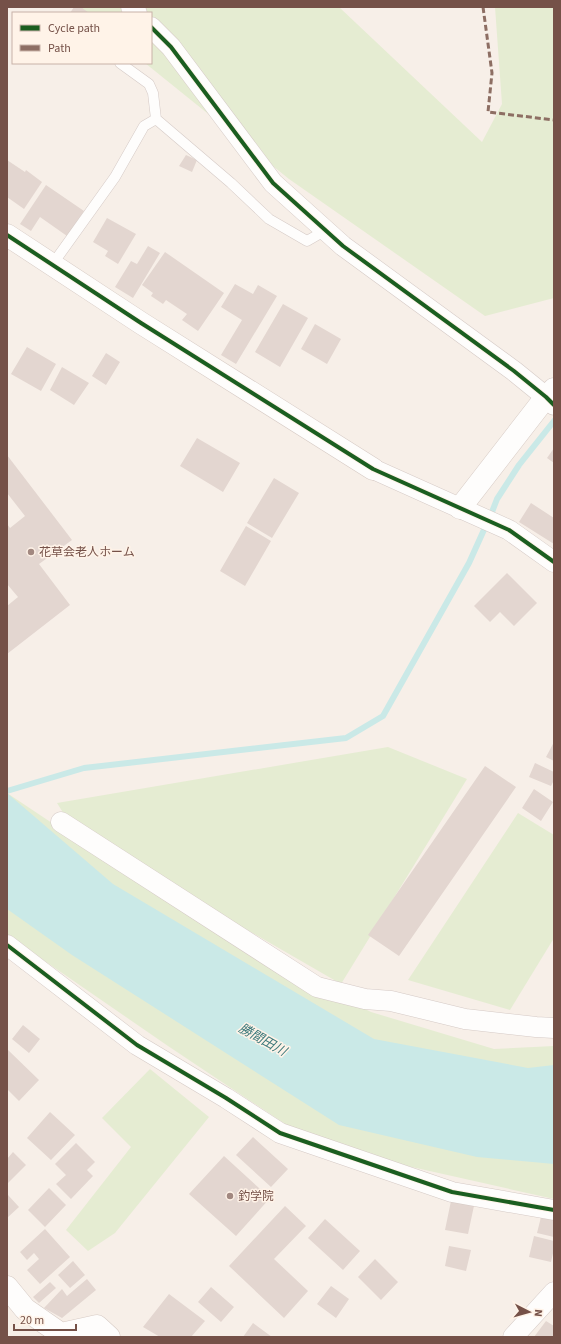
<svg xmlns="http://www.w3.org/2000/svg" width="561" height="1344" viewBox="0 0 561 1344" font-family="'Source Sans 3','Noto Sans JP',sans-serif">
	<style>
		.green { fill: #e5ecd2 }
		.water { fill: #cae9e7 }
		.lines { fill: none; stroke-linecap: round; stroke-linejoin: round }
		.stream { stroke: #cae9e7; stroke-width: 6 }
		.building { fill: #e3d6d0 }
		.lane-casing { stroke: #d5cac6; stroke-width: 11 }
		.street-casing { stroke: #d5cac6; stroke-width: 21 }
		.secondary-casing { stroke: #d6cac4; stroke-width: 23 }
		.lane { stroke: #fefdfc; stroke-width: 10 }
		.street { stroke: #fefdfc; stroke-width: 20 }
		.secondary { stroke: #fefdfc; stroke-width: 22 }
		.quiet { stroke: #8d6e63; stroke-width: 3; stroke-dasharray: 6 3; stroke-linecap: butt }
		.cycleway-casing { stroke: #fff3e8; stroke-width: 6 }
		.cycleway { stroke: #1b5e20; stroke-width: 4 }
		.poi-dot { fill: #a28880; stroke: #fff3e8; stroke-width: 1.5 }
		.labels { text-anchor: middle; stroke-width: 3; stroke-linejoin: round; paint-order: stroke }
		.poi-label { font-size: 12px; fill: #755148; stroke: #fff3e8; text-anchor: start }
		.water-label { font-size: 13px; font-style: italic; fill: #3c797b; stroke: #fff3e8 }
	</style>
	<rect width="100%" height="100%" fill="#f7efe8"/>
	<path class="green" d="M71,7H339L482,142L502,104L495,7H554V298L485,316L289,179L145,63H151V13H83Z
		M388,747L467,779L341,984L74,830L57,803Z
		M7,793L235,945L371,1012L494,1049L554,1046V1199L318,1146L168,1046L7,935Z
		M518,813L554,835V938L510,1010L408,980Z
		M150,1069L209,1117L115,1233L88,1251L66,1230L131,1147L102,1118Z"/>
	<path class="water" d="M7,793L113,884L374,1039L528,1068L554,1065V1164L477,1157L339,1125L72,955L7,909Z"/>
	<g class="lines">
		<path class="stream" d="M7,791L84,768L346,738L383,716L469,563L492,512L497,499L519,465L554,421"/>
	</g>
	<path class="building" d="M74,7H81L89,13H70Z
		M186,155L197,160L192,172L179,166Z
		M7,160L25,172L26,170L42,182L24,209L7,197Z
		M46,185L84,211L67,236L40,217L31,231L20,224Z
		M107,218L136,234L118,264L105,256L108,251L93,242Z
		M148,246L160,253L133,298L115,287L131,261L137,264Z
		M165,252L224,293L198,331L182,320L187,314L166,300L163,304L151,296L153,293L142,285Z
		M235,284L253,294L258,285L277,296L236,364L221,355L242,320L221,307Z
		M283,304L308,318L280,367L255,352Z
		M315,324L341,339L327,364L301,349Z
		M27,347L56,364L41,391L11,374Z
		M106,353L120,362L106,385L92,376Z
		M62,367L89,383L74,405L50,390Z
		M197,438L240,463L223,492L180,466Z
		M554,448V463L547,458Z
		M7,455L72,540L39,564L70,605L7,654V606L18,597L7,584V524L10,528L25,516L7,493Z
		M274,478L299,493L272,538L247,523Z
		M531,503L554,518V544L519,522Z
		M246,526L271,541L245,586L220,571Z
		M507,573L537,603L514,626L500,612L490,622L474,606Z
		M554,742V761L546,757Z
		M535,763L554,772V780L551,786L529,777Z
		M485,766L516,787L399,956L368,935Z
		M534,789L553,802L541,821L522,808Z
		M23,1025L40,1039L29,1053L12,1039Z
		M7,1049L39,1080L19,1101L7,1089Z
		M50,1112L75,1135L51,1160L27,1138Z
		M253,1137L288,1169L271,1187L236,1155Z
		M76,1143L95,1162L87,1170L93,1176L71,1199L56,1184L66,1175L55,1164Z
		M13,1152L26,1165L7,1184V1159Z
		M224,1156L270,1198L236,1236L189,1194Z
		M49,1188L66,1205L45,1227L28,1210Z
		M8,1195L19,1207L7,1218V1196Z
		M452,1196L475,1201L468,1234L445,1230Z
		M285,1206L306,1226L274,1259L308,1291L284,1318L229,1266Z
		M542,1213L554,1216V1237L537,1233Z
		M325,1219L360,1251L343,1270L308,1238Z
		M45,1229L70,1257L40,1284L27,1270L39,1259L34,1253L27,1260L20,1252Z
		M534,1236L554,1241V1249L551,1262L529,1257Z
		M449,1246L471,1250L466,1271L445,1266Z
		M375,1259L398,1282L381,1300L358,1277Z
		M73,1261L85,1275L70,1288L58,1275Z
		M87,1279L96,1290L62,1318L44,1308L62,1289L67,1296Z
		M50,1282L56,1288L39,1303L33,1297Z
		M331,1286L349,1299L336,1318L317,1304Z
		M211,1287L234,1307L221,1322L198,1302Z
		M169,1294L205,1321L191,1337H160L143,1327Z
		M546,1321L554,1326V1337H534Z
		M253,1323L272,1337H243Z"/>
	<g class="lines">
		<defs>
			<path id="lane" d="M120,63L149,84L153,93L156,119
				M52,265L115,177L144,126L156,119L231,183L269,219L307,241L326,230"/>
			<path id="street" d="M131,7L137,13
				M151,27L171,47L273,183L343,246L514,371L546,397L554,405
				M373,469L509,530L554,562
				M61,822L317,987L365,999L391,1001L465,1019L536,1027L554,1028
				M7,945L137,1045L226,1098L280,1133L452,1192L554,1210
				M513,1337L554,1292"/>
			<path id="secondary" d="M7,235L141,323L373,469
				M460,508L546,397L554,389
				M7,1287L25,1309L61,1334L97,1326L109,1337"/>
		</defs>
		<use href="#lane" class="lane-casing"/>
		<use href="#street" class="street-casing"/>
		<use href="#secondary" class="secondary-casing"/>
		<use href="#lane" class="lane"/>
		<use href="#street" class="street"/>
		<use href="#secondary" class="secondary"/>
		<path class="quiet" d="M483,7L492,73L488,112L554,120"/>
		<defs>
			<path id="cycleway" d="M151,27L171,47L273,183L343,246L514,371L546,397L554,405
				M7,235L141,323L373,469L509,530L554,562
				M7,945L137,1045L226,1098L280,1133L452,1192L554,1210"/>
		</defs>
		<use href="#cycleway" class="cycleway-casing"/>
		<use href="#cycleway" class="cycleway"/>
	</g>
	<g class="poi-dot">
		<circle cx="31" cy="552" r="4"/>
		<circle cx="230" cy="1196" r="4"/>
	</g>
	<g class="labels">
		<g class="poi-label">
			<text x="39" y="556">花草会老人ホーム</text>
			<text x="238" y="1200">釣学院</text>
		</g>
		<g class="water-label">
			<text transform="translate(263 1039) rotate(29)" y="5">勝間田川</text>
		</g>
	</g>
	<rect width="561" height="1344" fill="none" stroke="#755148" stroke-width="16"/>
	<rect x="12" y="12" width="140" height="52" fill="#fff3e8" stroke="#c8b2a8"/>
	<rect x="20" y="25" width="20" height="6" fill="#1b5e20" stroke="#c8b2a8"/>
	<text x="48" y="32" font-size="12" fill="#755148">Cycle path</text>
	<rect x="20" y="45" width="20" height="6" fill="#8d6e63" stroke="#c8b2a8"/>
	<text x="48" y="52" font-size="12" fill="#755148">Path</text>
	<g transform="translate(529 1312) rotate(96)" stroke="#fff3e8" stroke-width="3" paint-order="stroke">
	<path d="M0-3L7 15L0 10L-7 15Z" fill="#755148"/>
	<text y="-6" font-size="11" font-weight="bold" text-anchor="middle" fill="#755148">N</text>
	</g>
	<path d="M14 1324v6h62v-6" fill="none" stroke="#755148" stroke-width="2"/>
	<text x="20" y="1324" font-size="12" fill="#755148" stroke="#fff3e8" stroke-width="3" paint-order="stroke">20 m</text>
</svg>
